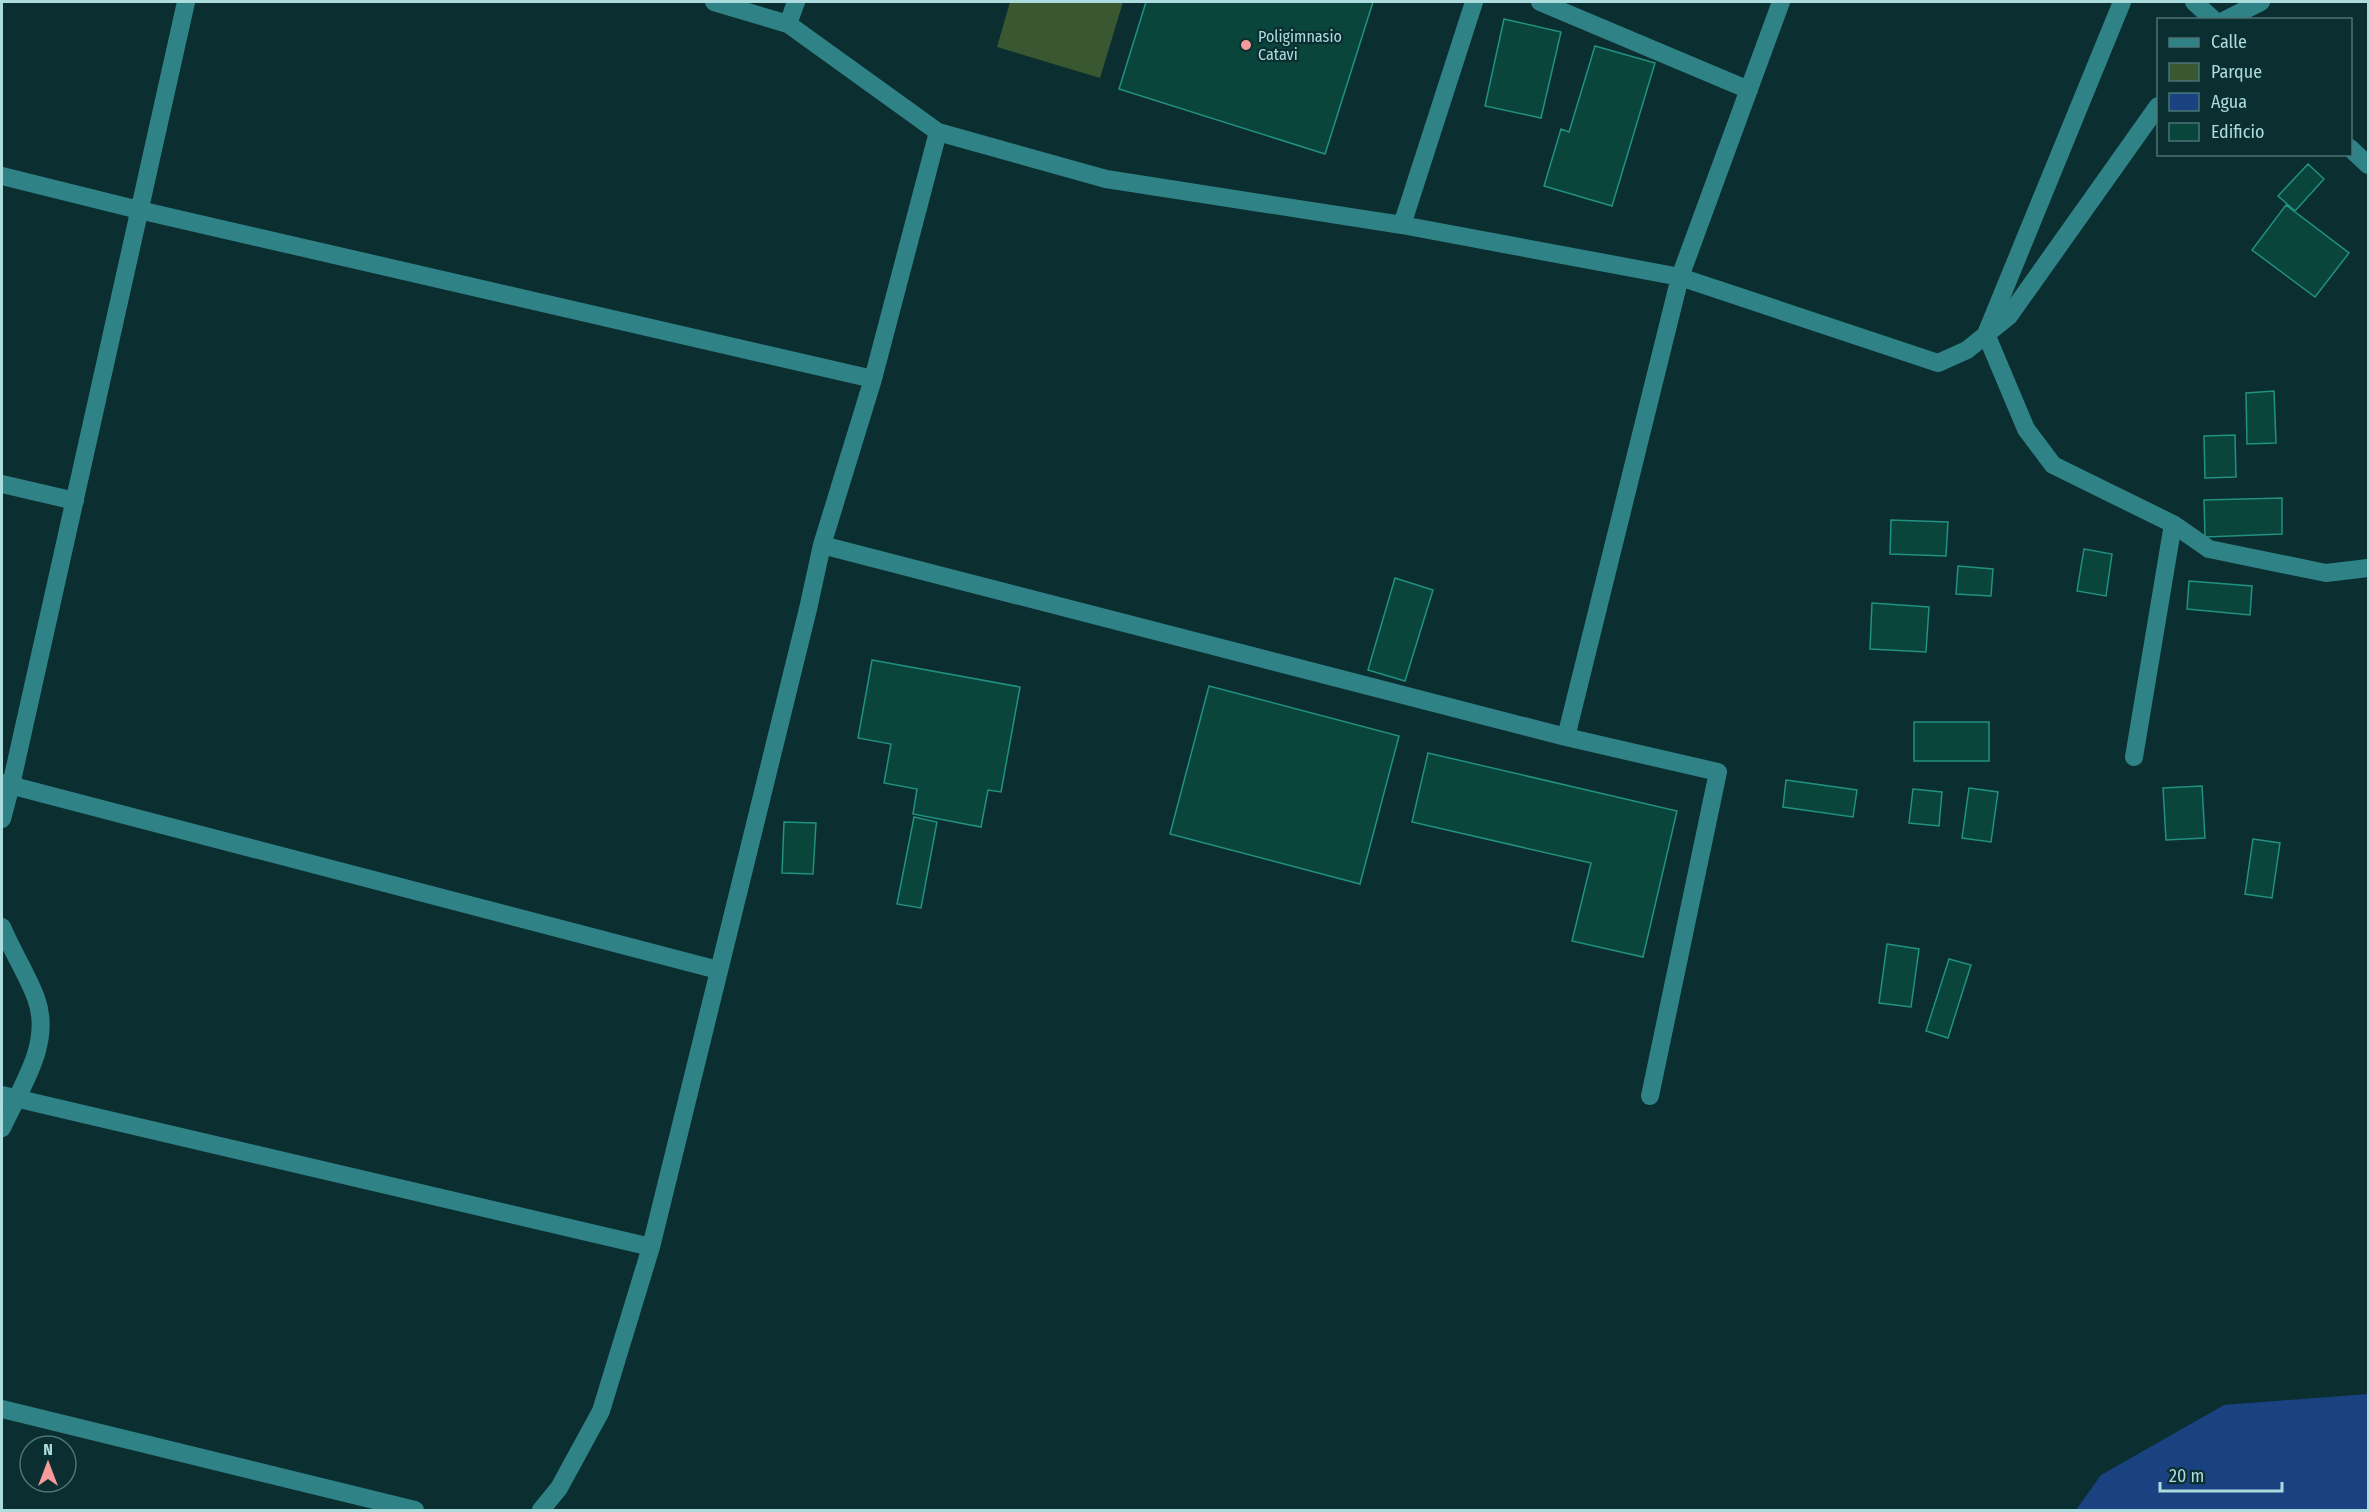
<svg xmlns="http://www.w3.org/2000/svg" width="2370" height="1512" viewBox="0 0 2370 1512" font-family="'Fira Sans Condensed',sans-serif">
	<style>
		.green { fill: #395831 }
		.water { fill: #1a4281 }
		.building { fill: #0a453c; stroke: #219180; stroke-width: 1.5 }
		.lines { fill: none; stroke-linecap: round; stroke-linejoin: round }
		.minor { stroke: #2f8387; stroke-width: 18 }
		.poi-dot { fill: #f59b9b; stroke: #0b2e30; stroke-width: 2 }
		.labels { text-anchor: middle; stroke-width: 4.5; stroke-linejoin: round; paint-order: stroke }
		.poi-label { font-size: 16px; fill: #acdcde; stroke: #0b2e30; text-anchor: start }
	</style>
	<rect width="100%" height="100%" fill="#0b2e30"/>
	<path class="green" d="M1010,2H1123L1100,78L997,47Z"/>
	<path class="water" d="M2368,1394V1510H2076L2101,1475L2224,1405Z"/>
	<path class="building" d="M1146,2H1373L1325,154L1119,89Z
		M1504,19L1561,32L1541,118L1485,106Z
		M1595,46L1655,63L1612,206L1544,186L1561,129L1569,132Z
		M2308,164L2324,179L2295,211L2278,196Z
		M2286,205L2349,253L2315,297L2252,250Z
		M2274,391L2276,443L2247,444L2246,393Z
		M2235,435L2236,477L2205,478L2204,436Z
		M2282,498V534L2205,537L2204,500Z
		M1891,520L1948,522L1946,556L1890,554Z
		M2084,549L2112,554L2106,596L2077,591Z
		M1958,566L1993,569L1991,596L1956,594Z
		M1395,578L1433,590L1405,681L1368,670Z
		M2189,581L2252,586L2250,615L2187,609Z
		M1872,603L1929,607L1926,652L1870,649Z
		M872,660L1020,687L1001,792L988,790L981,827L913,814L917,789L884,783L891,744L858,738Z
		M1209,686L1399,736L1360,884L1170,834Z
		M1914,722H1989V761H1914Z
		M1428,753L1677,811L1643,957L1572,941L1591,863L1412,822Z
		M1786,780L1857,790L1853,817L1783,807Z
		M2202,786L2205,838L2166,840L2163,788Z
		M1969,788L1998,792L1991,842L1962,838Z
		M1913,789L1942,792L1939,826L1909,823Z
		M914,817L937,822L921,908L897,904Z
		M784,822L816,823L813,874L782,873Z
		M2253,839L2280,843L2272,898L2245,894Z
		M1887,944L1919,949L1911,1007L1879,1003Z
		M1949,959L1971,965L1948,1038L1926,1031Z"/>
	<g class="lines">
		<path class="minor" d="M714,2L788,24L938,132L1106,179L1402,225L1680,277L1938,363L1967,350L2009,316L2158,106
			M1540,2L1749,90
			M2122,2L1986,334L2026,429L2053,465L2173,524L2209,549L2326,573L2368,568
			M2194,2L2214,20
			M2225,20L2261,2
			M788,24L796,2
			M2350,148L2368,165
			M2,176L139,210L873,379
			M1402,225L1474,2
			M2,484L75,501
			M822,545L1566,737L1718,772L1650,1096
			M1566,737L1680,277L1781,2
			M2134,757L2173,524
			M2,783L718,970
			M2,819L11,785L186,2
			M2,927C12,951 27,974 36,998C53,1044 20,1088 2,1128
			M2,1095L651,1247
			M2,1409L415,1510
			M541,1510L559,1488L601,1411L651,1247L808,609L822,545L873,379L938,132"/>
	</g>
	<circle class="poi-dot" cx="1246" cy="45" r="6"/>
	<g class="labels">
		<g class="poi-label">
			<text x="1258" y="42">Poligimnasio<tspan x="1258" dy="18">Catavi</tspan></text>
		</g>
	</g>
	<rect width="2370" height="1512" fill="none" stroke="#acdcde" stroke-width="6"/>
	<rect x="2157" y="18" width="195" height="138" fill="#0b2e30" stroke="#4b7476" stroke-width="1.5"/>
	<rect x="2169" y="38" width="30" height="9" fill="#2f8387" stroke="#4b7476" stroke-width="1.5"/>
	<text x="2211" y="48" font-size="18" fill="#acdcde">Calle</text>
	<rect x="2169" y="63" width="30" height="18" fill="#395831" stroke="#4b7476" stroke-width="1.5"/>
	<text x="2211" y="78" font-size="18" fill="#acdcde">Parque</text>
	<rect x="2169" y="93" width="30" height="18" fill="#1a4281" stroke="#4b7476" stroke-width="1.5"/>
	<text x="2211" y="108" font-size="18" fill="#acdcde">Agua</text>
	<rect x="2169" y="123" width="30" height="18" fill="#0a453c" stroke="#4b7476" stroke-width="1.5"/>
	<text x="2211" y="138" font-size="18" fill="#acdcde">Edificio</text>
	<g transform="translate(48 1464)"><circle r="28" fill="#0b2e30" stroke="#4b7476" stroke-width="1.5"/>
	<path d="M0-4.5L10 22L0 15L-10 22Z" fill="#f59b9b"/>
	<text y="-9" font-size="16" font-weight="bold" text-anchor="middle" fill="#acdcde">N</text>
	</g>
	<path d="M2160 1482v9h122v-9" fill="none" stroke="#acdcde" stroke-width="3"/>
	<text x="2169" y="1482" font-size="18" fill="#acdcde" stroke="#0b2e30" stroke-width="4.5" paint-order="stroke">20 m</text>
</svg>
